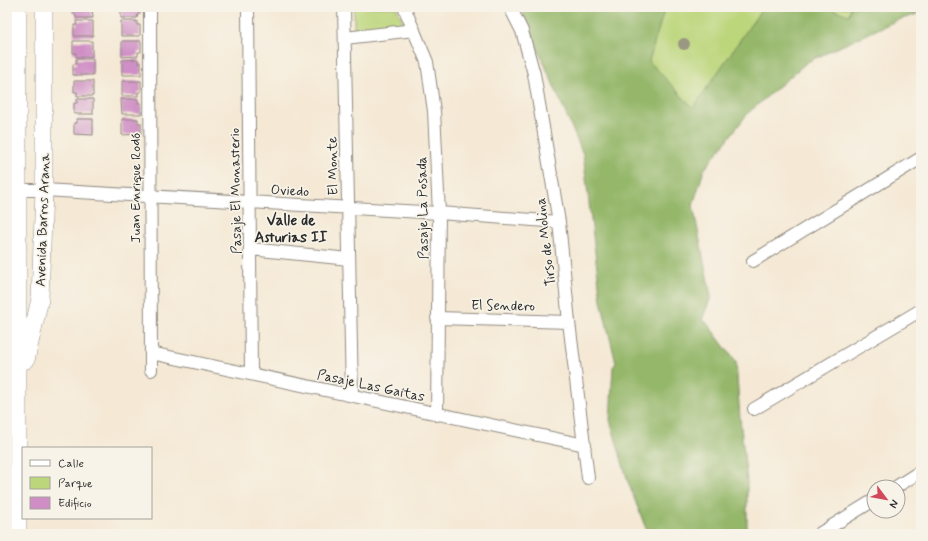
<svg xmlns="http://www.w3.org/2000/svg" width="928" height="541" viewBox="0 0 928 541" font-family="Mynerve,sans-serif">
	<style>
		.green { fill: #bcd67b; stroke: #748053 }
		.forest { fill: #95b76b; stroke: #60714b }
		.building { fill: #cf8ec5 }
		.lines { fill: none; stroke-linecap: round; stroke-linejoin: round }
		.street-casing { stroke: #908a80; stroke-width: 14 }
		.secondary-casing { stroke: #908a80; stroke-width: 18 }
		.street { stroke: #fff; stroke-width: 12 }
		.secondary { stroke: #fff; stroke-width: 17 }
		.tree { fill: #9a9882 }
		.labels { text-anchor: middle; stroke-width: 3.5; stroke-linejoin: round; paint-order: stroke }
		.street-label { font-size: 14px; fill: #2b2b2b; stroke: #f7f3e8 }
		.neighbourhood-label { font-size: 15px; font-weight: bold; fill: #2b2b2b; stroke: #f7f3e8 }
	</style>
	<rect width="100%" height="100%" fill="#f7f3e8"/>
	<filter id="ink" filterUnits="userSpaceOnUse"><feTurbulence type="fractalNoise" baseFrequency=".025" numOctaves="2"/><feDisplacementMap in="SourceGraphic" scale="8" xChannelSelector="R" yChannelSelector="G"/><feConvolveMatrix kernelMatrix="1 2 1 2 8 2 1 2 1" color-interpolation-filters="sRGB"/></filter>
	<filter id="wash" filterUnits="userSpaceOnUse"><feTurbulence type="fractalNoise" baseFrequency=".012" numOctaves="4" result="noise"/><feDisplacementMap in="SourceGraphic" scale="16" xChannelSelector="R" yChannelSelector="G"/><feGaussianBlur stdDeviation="0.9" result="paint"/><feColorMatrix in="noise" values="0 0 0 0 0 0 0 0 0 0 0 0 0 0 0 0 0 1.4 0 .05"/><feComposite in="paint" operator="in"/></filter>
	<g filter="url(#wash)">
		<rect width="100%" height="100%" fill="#f5e9d5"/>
		<path class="green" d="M7,7H10V109L7,110Z
			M354,7H396L407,29L354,32Z
			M564,7H902L829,31L665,170Z
			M7,218L14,229L16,504L7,505Z"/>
		<path class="forest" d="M520,7H665L649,61L693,108L763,7H824L849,15L851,7H921V13L895,21L807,62L748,113L704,170L693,205L711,297L702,320L706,322L736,362L740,418L747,482V534H648L628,482L610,420L613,367L616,363L601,301L583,154Z"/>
		<g id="blocks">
			<path class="building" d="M73,7H92L93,18H76V14H73Z
				M121,7H140V14H138L137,18H121Z
				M76,21H93V36H74V25H77Z
				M121,21H137V25H140V36H121Z
				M73,41H92V57H76V53H73Z
				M122,41H141V52H138V56L122,57Z
				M76,59H93V75H73V64H76Z
				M138,59V63H141V75H122V60Z
				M74,81H93V96H77V92H74Z
				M122,81H141V92H138V96H122Z
				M77,99H93V114H74V103H77Z
				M121,99H138V103H141V114H122Z
				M77,119H93V135L74,134V123H77Z
				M122,119H138V123H141V134L122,135Z"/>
		</g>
	</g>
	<g filter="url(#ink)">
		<use href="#blocks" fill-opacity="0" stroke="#908a80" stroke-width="1"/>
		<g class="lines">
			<defs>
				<path id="street" d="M150,7L151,370
					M248,7L251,374
					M344,7L352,395
					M404,7L427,62L434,111L439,213L437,415
					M510,7L522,31L534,74L559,222L569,322L588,478
					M345,38L414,30
					M19,190H44L439,213L559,222
					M250,249L349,259
					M753,261L921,158
					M437,318L569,322
					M151,353L585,445
					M754,409L921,310
					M896,487L921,471
					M819,534L874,500"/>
				<path id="secondary" d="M26,360L40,299L44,190V7
					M18,534V7"/>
			</defs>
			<use href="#street" class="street-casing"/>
			<use href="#secondary" class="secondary-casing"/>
			<use href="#street" class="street"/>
			<use href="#secondary" class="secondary"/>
		</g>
		<circle class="tree" cx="684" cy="44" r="6"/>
	</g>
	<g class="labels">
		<g class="street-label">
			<text transform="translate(332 166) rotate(-91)" y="5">El Monte</text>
			<text transform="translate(135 188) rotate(-90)" y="5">Juan Enrique Rodó</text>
			<text transform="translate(290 190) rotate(3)" y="5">Oviedo</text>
			<text transform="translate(235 191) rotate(-91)" y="5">Pasaje El Monasterio</text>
			<text transform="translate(422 208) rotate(-91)" y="5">Pasaje La Posada</text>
			<text transform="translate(42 220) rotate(-88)" y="5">Avenida Barros Arana</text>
			<text transform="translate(545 242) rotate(-97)" y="5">Tirso de Molina</text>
			<text transform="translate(503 305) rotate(1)" y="5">El Sendero</text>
			<text transform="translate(371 385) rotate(12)" y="5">Pasaje Las Gaitas</text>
		</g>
		<g class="neighbourhood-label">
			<text x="291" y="225">Valle de<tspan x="291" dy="17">Asturias II</tspan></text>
		</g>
	</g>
	<rect width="928" height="541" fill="none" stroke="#f7f3e8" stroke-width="24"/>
	<rect x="22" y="447" width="130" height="72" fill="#f7f3e8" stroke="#a5a39c"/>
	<rect x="30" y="460" width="20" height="6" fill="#ffffff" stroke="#a5a39c"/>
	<text x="58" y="467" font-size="12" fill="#2b2b2b">Calle</text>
	<rect x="30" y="477" width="20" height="12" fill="#bcd67b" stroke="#a5a39c"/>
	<text x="58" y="487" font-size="12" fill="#2b2b2b">Parque</text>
	<rect x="30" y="497" width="20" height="12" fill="#cf8ec5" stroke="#a5a39c"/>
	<text x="58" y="507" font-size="12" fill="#2b2b2b">Edificio</text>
	<g transform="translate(886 499) rotate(122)"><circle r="19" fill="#f7f3e8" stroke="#a5a39c"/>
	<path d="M0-3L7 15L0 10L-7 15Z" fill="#d1495b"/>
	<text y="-6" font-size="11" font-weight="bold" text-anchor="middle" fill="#2b2b2b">N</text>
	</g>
</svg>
